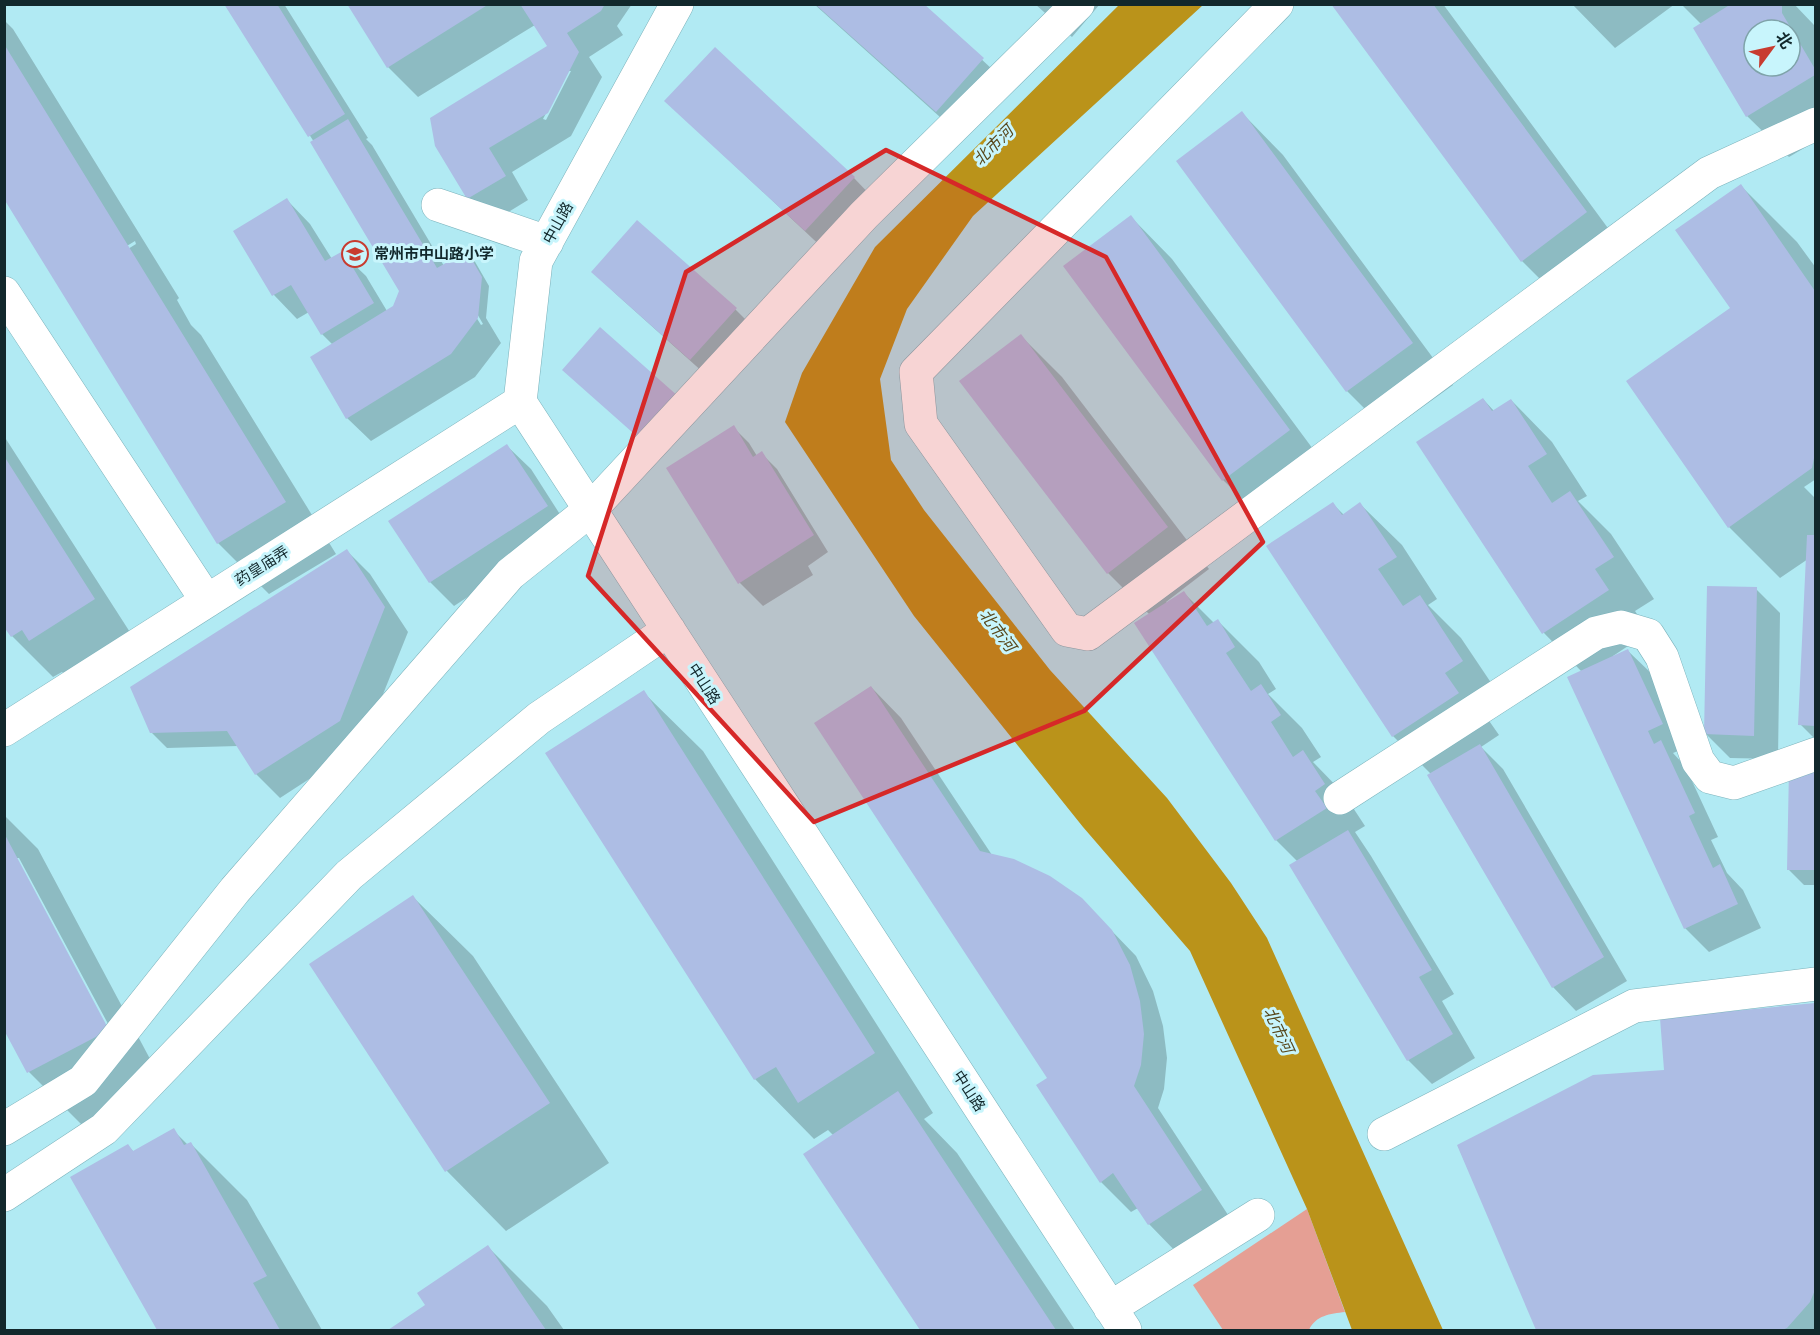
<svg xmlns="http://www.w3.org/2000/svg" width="1820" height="1335" viewBox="0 0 1820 1335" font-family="Literata,'Noto Sans SC',serif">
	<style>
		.green { fill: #e59f94 }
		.water { fill: #ba931a }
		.shadow { fill: #0003; fill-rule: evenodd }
		.building { fill: #adbde4; fill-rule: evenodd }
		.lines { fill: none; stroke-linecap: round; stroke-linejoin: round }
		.minor-casing { stroke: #7bb2bb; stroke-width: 34 }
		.minor { stroke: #fff; stroke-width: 33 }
		.marked { fill: #d62828; fill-opacity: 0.2; stroke: #d62828; stroke-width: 4.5; stroke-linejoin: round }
		.labels { text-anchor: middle; stroke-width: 6; stroke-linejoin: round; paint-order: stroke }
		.street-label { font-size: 15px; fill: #12282c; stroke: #c8f5fc }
		.poi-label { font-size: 15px; font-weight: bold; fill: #12282c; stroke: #c8f5fc; text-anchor: start }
		.water-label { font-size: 16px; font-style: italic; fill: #58471b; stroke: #c8f5fc }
	</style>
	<rect width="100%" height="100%" fill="#b1eaf3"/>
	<path class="green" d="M1307,1209L1345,1312C1330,1314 1316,1315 1309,1330H1223L1193,1285Z"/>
	<path class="water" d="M1119,5H1203L973,216L907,309L880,379L891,460L924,510L1050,670L1167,798L1231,883L1267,938L1443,1330H1352L1307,1209L1190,951L1083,827L914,616L785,422L802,373L875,247Z"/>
	<path class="shadow" d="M226,4H284L368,138L366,139L372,145L444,266L466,252L474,260L489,286L486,318L501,343L475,377L371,441L347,418L333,345L322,334L309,312L297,319L274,295L235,231L287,200L310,224L332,259L342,253L366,276L387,311L394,307L401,291L314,142ZM460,291H464L483,324L481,325Z
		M349,4H632L617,26L623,35L589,57L602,77L571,136L512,172L528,200L492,222L468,198L436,145L549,46L535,25L418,97L388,67ZM568,71H571L546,120L543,119Z
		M814,4H922L1007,83L960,135Z
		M1035,4H1100L1072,37Z
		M1334,4H1443L1627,254L1563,302L1522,261Z
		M1572,4H1675L1615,48Z
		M1681,4H1794L1814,25L1816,141L1789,157L1747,116L1701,24ZM1754,30H1790V66H1754Z
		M4,20L13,29L179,298L177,300L191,325L201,335L336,554L269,594L218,543L4,196ZM135,241L136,244L73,283V279Z
		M666,101L854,178L877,202L829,254Z
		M1242,113L1283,155L1453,385L1388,432L1347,391Z
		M1741,186L1797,242L1816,268V479L1804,487L1816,499V740L1800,724L1808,559L1780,578L1729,527L1732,308Z
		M1131,217L1172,259L1330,472L1265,521L1223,480Z
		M593,272L735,309L759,333L715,383L617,295Z
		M1021,336L1062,377L1209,569L1166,602L1167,604L1184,593L1214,623L1218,621L1259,662L1276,689L1268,694L1302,728L1321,757L1313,762L1344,794L1365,826L1355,832L1371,856L1454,994L1442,1001L1475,1058L1432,1084L1408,1060L1291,866L1298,862L1276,840L1150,615L1108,573L961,381Z
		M1483,399L1494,411L1511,400L1552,442L1587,496L1578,501L1611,534L1654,599L1635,611L1649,632L1613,656L1614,657L1628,651L1652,674L1685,748L1673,753L1685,766L1718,837L1711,840L1727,873L1743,890L1761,928L1709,952L1685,928L1582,672L1544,633Z
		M733,427L749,443L757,456L761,453L777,469L828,552L808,566L813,575L763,606L740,583Z
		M4,436L135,640L72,681L62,672L53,677L12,636L4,624Z
		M507,446L531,469L570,530L454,606L430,582L390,521Z
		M1333,504L1344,515L1360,504L1402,545L1437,599L1428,605L1461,638L1504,702L1485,715L1499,735L1481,747L1503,769L1627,981L1576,1011L1553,987L1431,774L1393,736L1268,546Z
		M347,551L370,574L408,632L363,744L280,798L256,774L238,746L167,748L151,732Z
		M1756,589L1780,613L1778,759L1730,758L1706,734Z
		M871,687L901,718L992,855L1081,899L1136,956L1153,991L1163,1026L1167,1058L1164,1089L1158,1108L1232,1221L1179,1255L1149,1224L1138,1208L1131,1212L1101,1182L1049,1079Z
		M643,692L703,751L933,1113L924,1119L957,1153L1075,1330H922L805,1154L834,1136L828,1130L814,1139L755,1079Z
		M1790,771H1816V885H1804L1788,869Z
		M4,815L38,849L165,1087L86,1129L29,1072L4,1027ZM16,858H19L114,1035L111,1037Z
		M413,897L473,956L609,1163L506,1231L447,1171L311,964Z
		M1814,1005L1816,1330H1538L1458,1146L1666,1071Z
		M173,1130L188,1145L190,1143L247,1200L322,1330H159L72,1177L128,1146L134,1152Z
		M488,1247L547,1306L564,1330H393L427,1306Z"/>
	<path class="building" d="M224,4H277L345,114L308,137Z
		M347,4H489L387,68Z
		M520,4H605L601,11L567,33L579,52L548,113L489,148L506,176L467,199L435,146L430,118L547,46Z
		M815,4H924L984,58L936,112Z
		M1331,4H1433L1587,212L1521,262Z
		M1731,4H1782V13L1815,69V75L1746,117L1693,28ZM1754,30H1790V66H1754Z
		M4,44L286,502L217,544L4,199Z
		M715,47L855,177L805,231L664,101Z
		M1242,111L1413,343L1346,392L1176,161Z
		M348,119L437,268L467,251L482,277L478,318L451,354L346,419L310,357L393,306L399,291L310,142Z
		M1741,184L1815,291V453L1812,468L1728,528L1626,381L1730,308L1675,230Z
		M287,198L325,261L343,251L374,303L321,335L291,285L272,296L233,231Z
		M1131,215L1290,430L1222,481L1063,266Z
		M637,220L737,308L690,360L591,272Z
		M600,327L679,397L641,440L562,370Z
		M1021,334L1168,527L1107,574L959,381Z
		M1483,398L1492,411L1511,399L1547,454L1528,466L1552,503L1570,491L1614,557L1595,569L1609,590L1542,634L1416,442Z
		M734,425L753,457L762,451L814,535L738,584L666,468Z
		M507,444L548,506L429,583L388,521Z
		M4,456L95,599L29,641L22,630L11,637L4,627Z
		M1333,502L1342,515L1360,502L1397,557L1378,569L1403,606L1420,595L1463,661L1445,673L1459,693L1392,737L1266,546Z
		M1807,535H1815V726L1798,725Z
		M347,549L385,607L340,721L255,775L227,731L150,733L130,687Z
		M1707,586L1757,587L1754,736L1704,734Z
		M1184,591L1207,626L1218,619L1235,647L1226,653L1251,691L1261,684L1281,715L1271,722L1293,757L1303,750L1325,784L1315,791L1327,808L1275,841L1134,623Z
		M1628,649L1663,724L1648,731L1654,744L1661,740L1695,813L1689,816L1713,868L1720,864L1738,904L1684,929L1567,677Z
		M871,686L980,851L1014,859L1050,876L1082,898L1112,930L1130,965L1140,1001L1144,1034L1141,1065L1134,1086L1202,1190L1148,1225L1113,1173L1100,1183L1036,1085L1047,1078L814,723Z
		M644,690L875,1053L798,1103L776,1067L754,1080L545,753Z
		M1480,744L1604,957L1552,988L1427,775Z
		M1789,769L1815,770V870H1787Z
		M1348,830L1432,970L1419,977L1453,1034L1407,1061L1289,865Z
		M4,833L109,1030L27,1073L4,1030Z
		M413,895L550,1103L445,1172L309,964Z
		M1815,1003V1290L1810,1302L1787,1328L1782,1330H1536L1457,1145L1593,1075L1664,1070L1660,1018Z
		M898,1091L1056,1330H920L803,1154Z
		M174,1128L184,1145L191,1142L267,1276L253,1283L280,1330H157L70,1177L128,1144L133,1151Z
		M488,1245L546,1330H388L425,1305L417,1293Z"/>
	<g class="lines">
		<defs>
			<path id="minor" d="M677,4L536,261L520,402L1125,1330
				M1277,4L916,372L921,424L1067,630L1088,634L1709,173L1816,124
				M438,205L547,242
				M4,293L207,601
				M4,730L520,402
				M1340,798L1596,633L1621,627L1648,635L1662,657L1698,761L1710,777L1734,783L1816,754
				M4,1129L83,1081L235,890L510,574L590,510L864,215L1078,4
				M1384,1134L1634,1006L1816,984
				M4,1195L104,1129L349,875L539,718L669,630
				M1110,1308L1258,1215"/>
		</defs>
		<use href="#minor" class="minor-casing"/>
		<use href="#minor" class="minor"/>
	</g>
	<path class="marked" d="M886,150L1106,257L1263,542L1084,711L814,822L588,576L686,272Z"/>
	<defs>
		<symbol id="school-ring" viewBox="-11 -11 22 22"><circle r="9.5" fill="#c8f5fc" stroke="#c83b2f" stroke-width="1.5"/><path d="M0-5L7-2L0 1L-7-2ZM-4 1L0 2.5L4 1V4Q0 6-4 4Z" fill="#c83b2f"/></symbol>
	</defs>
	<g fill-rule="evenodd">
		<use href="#school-ring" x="340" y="239" width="30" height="30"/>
	</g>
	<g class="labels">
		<g class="street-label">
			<text transform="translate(558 223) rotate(-61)" y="5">中山路</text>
			<text transform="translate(262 566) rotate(-32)" y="5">药皇庙弄</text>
			<text transform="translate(704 684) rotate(57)" y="5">中山路</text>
			<text transform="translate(969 1091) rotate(57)" y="5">中山路</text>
		</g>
		<g class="poi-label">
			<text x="374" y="259">常州市中山路小学</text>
		</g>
		<g class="water-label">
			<text transform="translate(993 145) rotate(-45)" y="6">北市河</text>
			<text transform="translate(998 630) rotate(53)" y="6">北市河</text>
			<text transform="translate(1279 1030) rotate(65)" y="6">北市河</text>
		</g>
	</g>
	<rect width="1820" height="1335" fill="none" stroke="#12282c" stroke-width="12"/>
	<g transform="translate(1772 48) rotate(57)"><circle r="28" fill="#c8f5fc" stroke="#7fa3a9" stroke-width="1.5"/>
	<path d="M0-4.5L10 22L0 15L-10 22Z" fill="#c83b2f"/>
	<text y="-9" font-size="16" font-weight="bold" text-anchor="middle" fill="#12282c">北</text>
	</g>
</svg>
